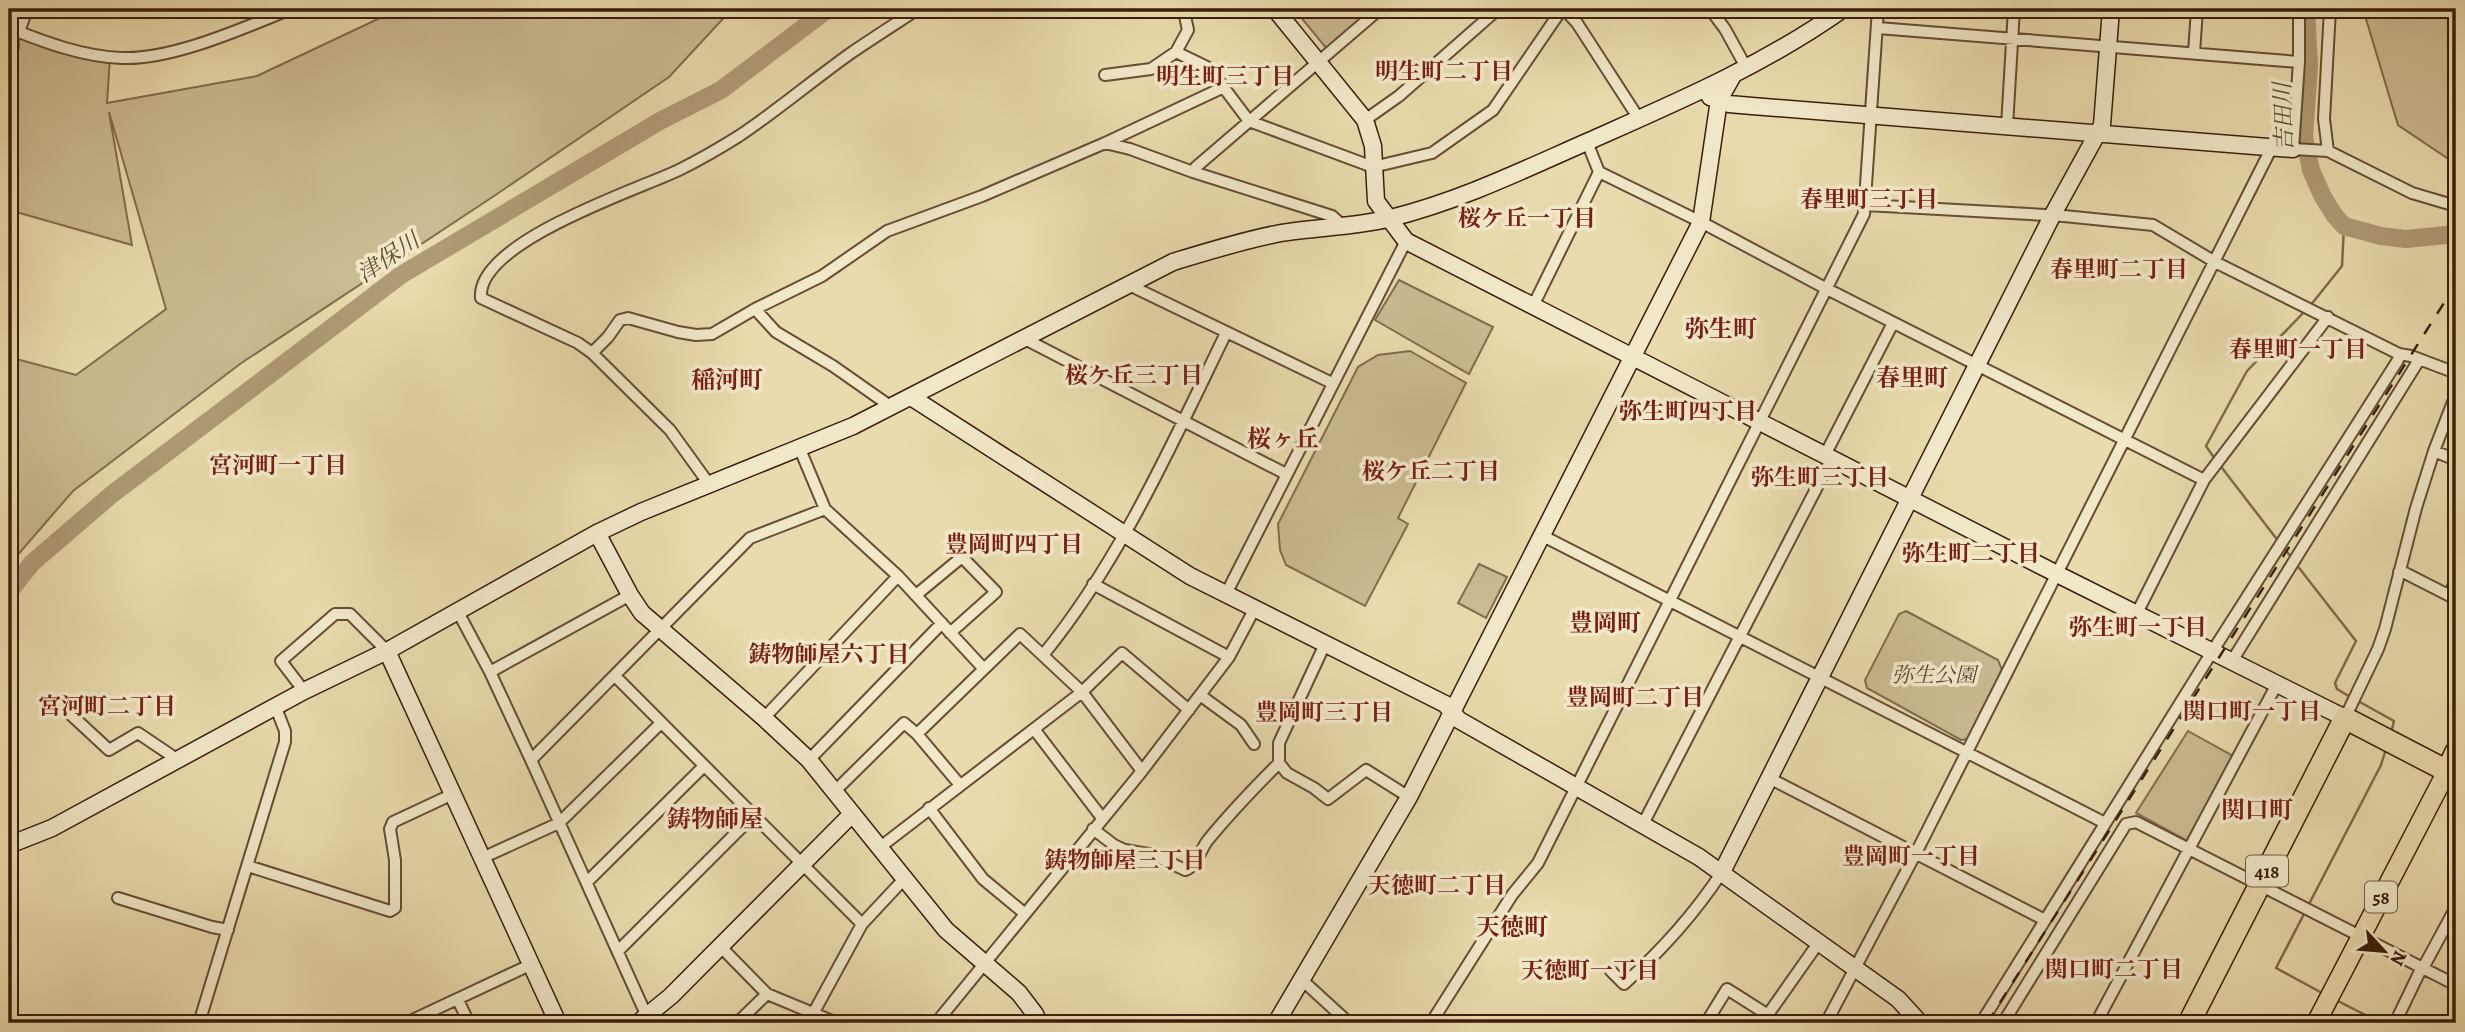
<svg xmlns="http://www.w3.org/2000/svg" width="2465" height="1032" viewBox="0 0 2465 1032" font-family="Alegreya,'Noto Serif JP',serif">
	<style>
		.green { fill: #cbbb92; stroke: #826c4f; stroke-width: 2 }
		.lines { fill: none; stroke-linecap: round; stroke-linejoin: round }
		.stream { stroke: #80694c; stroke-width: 2.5 }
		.river { stroke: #ae9b76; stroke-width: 18 }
		.street-casing { stroke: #664d34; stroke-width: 14 }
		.secondary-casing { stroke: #3a1e0c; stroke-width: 19 }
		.primary-casing { stroke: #3a1e0c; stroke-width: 21 }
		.highway-casing { stroke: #3a1e0c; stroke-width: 24 }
		.street { stroke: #f1e8ca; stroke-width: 10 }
		.secondary { stroke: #f1e8ca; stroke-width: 16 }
		.primary { stroke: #e9dbad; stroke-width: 18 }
		.highway { stroke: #e9dbad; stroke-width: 21 }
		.rail { stroke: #3a1e0c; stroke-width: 2.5; stroke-dasharray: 12 12; stroke-linecap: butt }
		.labels { text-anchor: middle; stroke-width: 7; stroke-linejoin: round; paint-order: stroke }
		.shield { fill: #f1e8ca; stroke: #715b45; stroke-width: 2 }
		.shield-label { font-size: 19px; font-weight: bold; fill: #3a1e0c }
		.park-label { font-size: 21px; font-style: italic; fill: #5e452e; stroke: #f1e8ca }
		.neighbourhood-label { font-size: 23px; font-weight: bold; fill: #7a1f14; stroke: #f1e8ca }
		.water-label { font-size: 23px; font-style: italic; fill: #634a31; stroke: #f1e8ca }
		.quarter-label { font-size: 24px; font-weight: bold; fill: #7a1f14; stroke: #f1e8ca }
	</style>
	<rect width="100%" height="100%" fill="#e9dbad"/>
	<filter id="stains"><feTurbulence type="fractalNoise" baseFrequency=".00286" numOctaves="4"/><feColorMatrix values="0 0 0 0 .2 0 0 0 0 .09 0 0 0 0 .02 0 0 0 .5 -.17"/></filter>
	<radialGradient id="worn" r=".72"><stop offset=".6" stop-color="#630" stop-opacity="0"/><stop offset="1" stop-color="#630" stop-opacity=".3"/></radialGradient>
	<path class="green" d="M399,9H732L669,77L494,196L240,364L73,491L9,565V357L76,375L166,309L109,112L132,245L9,210V45L19,48V32L110,57L107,103L257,76Z
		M1294,9H1353L1362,18L1327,49Z
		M2363,9H2456V164L2398,125Z
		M1399,280L1493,327L1469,374L1375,320Z
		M1410,351L1466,383L1398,518L1408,524L1365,606L1286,565L1280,550L1278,524L1358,367L1378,355Z
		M1479,564L1507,577L1486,618L1458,603Z
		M1906,611L1998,660L2002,670L1968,739L1961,740L1867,688L1865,680L1899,614Z
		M2188,731L2233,756L2189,842L2136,813Z"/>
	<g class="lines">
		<path class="stream" d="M2310,306L2342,266L2344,226
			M2215,459L2206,446L2247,371L2306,310
			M2219,464L2279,542
			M2283,547L2292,558
			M2296,564L2356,641L2335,683L2337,689L2352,698
			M2358,701L2394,721L2391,733
			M2308,906L2381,765L2386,749
			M2305,912L2276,968L2322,993
			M2334,999L2381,1023"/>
		<path class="river" d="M2306,9L2309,66L2304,137L2311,170L2323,197L2335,216L2344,226L2381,236L2406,239L2456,234
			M9,592L32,563L111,495L401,275L660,121L721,90L828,9"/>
		<defs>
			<path id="street" d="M1564,9L1577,23L1639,119
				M1710,9L1725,29L1747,69
				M2299,9V62L2293,149L2328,151L2412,193L2456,206
				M9,28C44,42 84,57 122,58C173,60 243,28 291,9
				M1878,28L2299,62
				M19,32L27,9
				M1176,52L1209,68L1249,121L1373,167L1432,153L1493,110L1562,9
				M2194,53L2197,9
				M1105,75L1151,69L1176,52L1188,30L1185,16L1192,9
				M1365,120L1399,96L1498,9
				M2007,126L2014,9
				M1587,142L1599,172L1701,222L1827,289L2204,480
				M1105,143L1224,87
				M2328,151L2324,119L2330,9
				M1193,172L1196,167L1380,9
				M1866,205L2064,216L2153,225L2215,262L2399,354L2411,356L2456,373
				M1127,284L1332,383
				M1533,306L1599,172
				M755,309L776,332L833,366L890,406
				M1023,338L1286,474
				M9,343L12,346
				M592,353L608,337L620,320L628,318L678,332L696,335L712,334L755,309L822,276L887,231L982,196L1105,143L1130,149L1193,172L1332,216L1341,224
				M799,447L825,509L898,576L983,668
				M2434,451L2456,460
				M1825,455L1893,323
				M709,484L670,430L592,353L578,343L481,298C476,242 637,190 679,170C699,160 720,148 739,136C778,110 813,80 851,53C873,38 895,24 918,9
				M1541,535L2105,823
				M2399,572L2405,573L2456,599
				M1093,584L1229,657
				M1226,594L1406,241
				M916,595L962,557L996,592L950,633
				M2449,595L2456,581
				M457,610L490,672L531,760L649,1021
				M2137,613L2204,480L2328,317
				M1325,644L1279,743V763L1287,773L1314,788L1328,799L1366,770L1409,797
				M1043,655C1120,561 1173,442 1226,333
				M2232,661L2419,360
				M490,672L630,595
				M615,676L862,924
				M304,691L281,661L335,614H350L387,651
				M1200,695L1241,725L1254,744
				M68,712L109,750L138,733L178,760
				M764,718L898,576
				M2345,718L2378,649L2385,629L2416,508L2434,451L2456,394
				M1034,729L1102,818
				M531,760L750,538L825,509
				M809,760L942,623
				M1769,778L2045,920
				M960,785L917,734L1020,634L1082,692L1142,771
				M834,792L904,723L917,734
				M929,808L983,879L1024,913
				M1643,824L1832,458
				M1093,829L1114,845L1125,850L1154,855L1185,870C1197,866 1200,850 1208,840C1230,813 1254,788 1279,763
				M879,848L1082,692L1122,653L1189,710
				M482,858L559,823L661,723
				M248,866L390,911L395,908V860L390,829L393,822L453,794
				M587,882L704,766
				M118,898L212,927L228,930
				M720,946L767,994L837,1023
				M619,950L753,816
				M2423,968L2456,907
				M1611,971L1624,984C1661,951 1695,913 1722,872
				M1302,980L1349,1023
				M458,1000L469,1023
				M199,1023L285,742V731L276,708
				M406,1023L532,964
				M737,1023L767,994
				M808,1023L862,924L904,879
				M936,1023L1142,771L1229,657L1255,608
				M1431,1023L1512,895L1538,863L1864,214L1878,9
				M1706,1023L1727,989L1768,1015
				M1762,1023L1819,942
				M1826,1023L1916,853L2272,147
				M1981,1023L2212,652L2398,360L2399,354
				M2003,1023L2126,824L2136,822L2456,985
				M2096,1023L2277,684
				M2395,1023L2422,967"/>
			<path id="secondary" d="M1275,9L1365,120L1373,146L1376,201L1406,241L2057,574L2345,718
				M1710,97L1729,104L1752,106L2293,149
				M911,397L1190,576L1445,704L1459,720L1699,857L1898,999L1920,1023
				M597,533L630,595L642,613L764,718L809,760L946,930L1019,993L1035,1014L1039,1023
				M387,651L558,1023
				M9,845L52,828L304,691L387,651L597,533L641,512L853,426L1173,262C1209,251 1244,240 1281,233C1317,227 1356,227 1391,218C1462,200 1523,170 1589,141C1677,102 1764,65 1843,9
				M1722,872L2052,216L2102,125L2111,9
				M638,1023L671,996L852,814
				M1276,1023L1409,797L1701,222L1719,100L1732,77"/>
			<path id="primary" d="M2316,1023L2447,771"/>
			<path id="highway" d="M2189,1023L2345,718L2447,771L2456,752"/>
		</defs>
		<use href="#street" class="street-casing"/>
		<use href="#secondary" class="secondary-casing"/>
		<use href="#primary" class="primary-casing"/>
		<use href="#highway" class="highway-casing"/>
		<use href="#street" class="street"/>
		<use href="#secondary" class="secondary"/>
		<use href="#primary" class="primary"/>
		<use href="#highway" class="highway"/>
		<path class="rail" d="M1987,1023L2456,284"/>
	</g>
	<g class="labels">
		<g class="shield">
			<rect x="2246" y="855.5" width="42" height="31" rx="5"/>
			<rect x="2365" y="881.5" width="32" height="31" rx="5"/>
		</g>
		<g class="shield-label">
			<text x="2267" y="878">418</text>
			<text x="2381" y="904">58</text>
		</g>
		<g class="park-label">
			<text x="1934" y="682">弥生公園</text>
		</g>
		<g class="neighbourhood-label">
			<text x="1444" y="79">明生町二丁目</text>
			<text x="1225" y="84">明生町三丁目</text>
			<text x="1869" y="207">春里町三丁目</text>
			<text x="1527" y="226">桜ケ丘一丁目</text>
			<text x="2119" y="277">春里町二丁目</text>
			<text x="2298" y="357">春里町一丁目</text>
			<text x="1134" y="383">桜ケ丘三丁目</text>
			<text x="1688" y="419">弥生町四丁目</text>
			<text x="278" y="473">宮河町一丁目</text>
			<text x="1431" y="479">桜ケ丘二丁目</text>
			<text x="1820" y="485">弥生町三丁目</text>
			<text x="1014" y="552">豊岡町四丁目</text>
			<text x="1971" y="561">弥生町二丁目</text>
			<text x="2138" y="635">弥生町一丁目</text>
			<text x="829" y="662">鋳物師屋六丁目</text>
			<text x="1635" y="705">豊岡町二丁目</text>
			<text x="107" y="714">宮河町二丁目</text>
			<text x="2252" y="719">関口町一丁目</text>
			<text x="1324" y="720">豊岡町三丁目</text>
			<text x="1911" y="864">豊岡町一丁目</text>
			<text x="1125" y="868">鋳物師屋三丁目</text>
			<text x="1437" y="893">天徳町二丁目</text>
			<text x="2114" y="977">関口町二丁目</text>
			<text x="1590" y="978">天徳町一丁目</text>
		</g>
		<g class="water-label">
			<text transform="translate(2283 117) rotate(-92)" y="8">吉田川</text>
			<text transform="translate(388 257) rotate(-34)" y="8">津保川</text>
		</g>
		<g class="quarter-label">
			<text x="1721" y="337">弥生町</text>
			<text x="1912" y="386">春里町</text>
			<text x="727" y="388">稲河町</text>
			<text x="1283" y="447">桜ヶ丘</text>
			<text x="1605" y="631">豊岡町</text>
			<text x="2257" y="818">関口町</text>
			<text x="715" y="827">鋳物師屋</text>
			<text x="1512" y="935">天徳町</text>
		</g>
	</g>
	<rect width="2465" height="1032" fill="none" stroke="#e9dbad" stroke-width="35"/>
	<rect x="10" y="10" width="2444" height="1011" fill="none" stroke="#3a1e0c" stroke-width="3.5"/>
	<rect x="18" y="18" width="2430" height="997" fill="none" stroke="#3a1e0c" stroke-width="2"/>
	<g transform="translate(2384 951) rotate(116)" stroke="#f1e8ca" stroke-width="5" paint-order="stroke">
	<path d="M0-5L12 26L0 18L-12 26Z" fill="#3a1e0c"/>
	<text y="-10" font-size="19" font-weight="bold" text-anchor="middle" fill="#3a1e0c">N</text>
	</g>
	<rect width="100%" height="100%" filter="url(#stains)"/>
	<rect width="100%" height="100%" fill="url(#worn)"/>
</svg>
